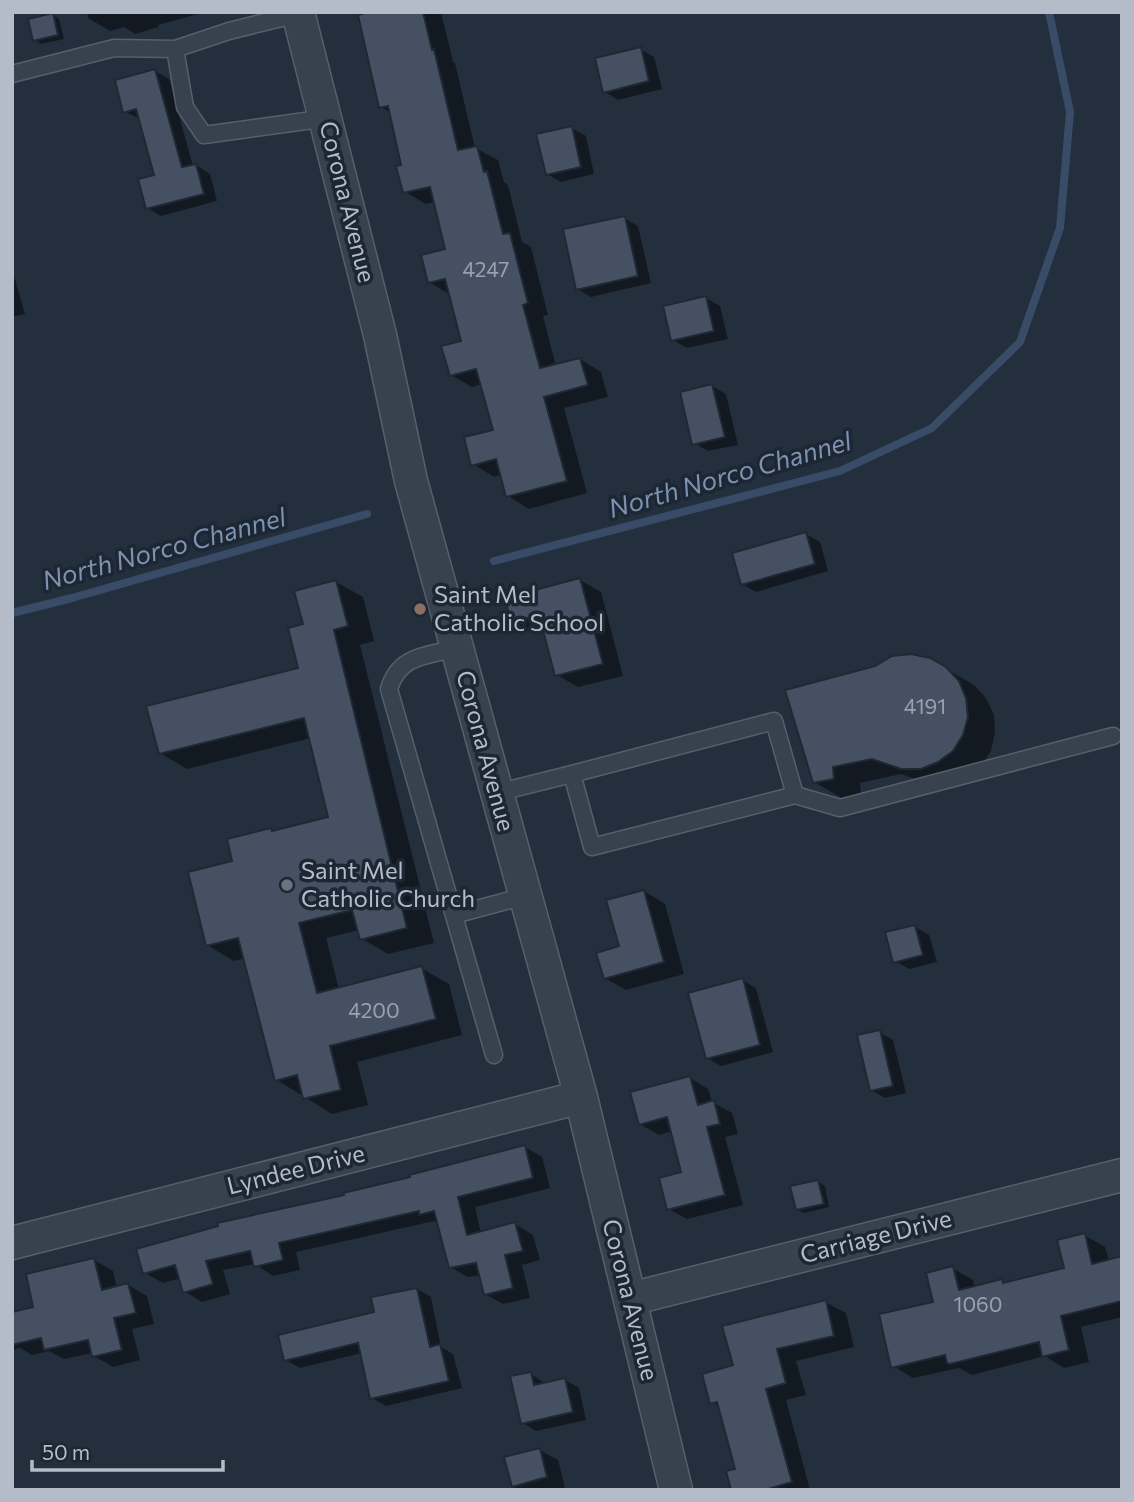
<svg xmlns="http://www.w3.org/2000/svg" width="1134" height="1502" viewBox="0 0 1134 1502" font-family="Commissioner,sans-serif">
	<style>
		.shadow { fill: #0007 }
		.lines { fill: none; stroke-linecap: round; stroke-linejoin: round }
		.stream { stroke: #394c67; stroke-width: 8 }
		.building { fill: #455162; stroke: #1f2835; stroke-width: 2 }
		.lane-casing { stroke: #565f6c; stroke-width: 19 }
		.street-casing { stroke: #565f6c; stroke-width: 35 }
		.lane { stroke: #38414e; stroke-width: 16 }
		.street { stroke: #38414e; stroke-width: 32 }
		.education-dot { fill: #8d6e63; stroke: #1d2633; stroke-width: 2.5 }
		.worship-dot { fill: #6b7280; stroke: #1d2633; stroke-width: 2.5 }
		.labels { text-anchor: middle; stroke-width: 7; stroke-linejoin: round; paint-order: stroke }
		.number-label { font-size: 21px; fill: #98a1af }
		.street-label { font-size: 24px; fill: #b4bcc9; stroke: #1d2633 }
		.poi-label { font-size: 24px; fill: #b4bcc9; stroke: #1d2633; text-anchor: start }
		.water-label { font-size: 26px; font-style: italic; fill: #7c92b1; stroke: #1d2633 }
	</style>
	<rect width="100%" height="100%" fill="#242f3e"/>
	<path class="shadow" d="M87,12H205L158,25L159,27L135,34L124,27L110,31L88,18Z
		M377,12H441L453,62L455,63L475,148L498,160L504,182L508,185L522,242L531,247L548,315L543,316L556,366L580,359L601,372L608,397L564,408L587,493L529,509L508,496L502,474L494,477L473,464L495,431L482,384L472,387L451,375L463,342L451,295L429,282L447,250L435,202L426,204L405,192L403,166L391,113L381,107Z
		M53,15L59,19L64,39L41,44L35,40Z
		M640,49L654,57L662,89L618,100L605,92Z
		M155,71L169,79L193,166L196,165L210,174L217,201L161,216L147,208L156,176L141,119L125,112Z
		M572,128L586,136L594,174L561,182L547,174Z
		M624,218L638,226L651,283L591,297L577,289Z
		M12,269L25,314L12,317Z
		M706,298L720,306L728,339L687,348L673,340Z
		M712,386L726,394L738,445L708,451L694,443Z
		M806,534L820,542L828,571L756,592L742,584Z
		M580,580L601,592L623,676L578,687L557,675L545,631L534,634L513,621Z
		M336,582L363,597L374,641L360,645L434,943L388,954L361,938L359,930L326,938L339,990L421,968L449,984L462,1035L357,1062L368,1105L332,1114L277,1080L245,958L234,961L207,945L234,862L271,830L275,832L330,818L311,738L187,769L160,753L301,669L305,625Z
		M929,659L974,685L986,698L994,715L995,733L991,751L981,766L930,784L901,774L860,783L861,794L842,798L814,782Z
		M644,891L665,904L684,974L626,990L605,978Z
		M915,927L929,935L937,962L909,969L895,961Z
		M742,980L756,988L773,1052L721,1066L707,1058Z
		M879,1032L893,1040L906,1093L885,1098L871,1090Z
		M690,1078L708,1089L712,1102L732,1113L738,1134L725,1137L743,1205L687,1219L669,1209L683,1173L672,1131L659,1135L640,1124Z
		M525,1147L542,1157L550,1188L475,1207L481,1233L515,1224L533,1235L540,1260L522,1265L530,1298L503,1304L485,1294L481,1275L468,1277L450,1267L439,1224L434,1221L296,1252L300,1270L273,1276L255,1264L223,1270L230,1294L202,1302L184,1291L181,1278L163,1283L145,1273L346,1196Z
		M818,1182L825,1186L829,1207L804,1213L797,1209Z
		M1084,1235L1105,1247L1109,1261L1122,1258V1317L1081,1327L1089,1362L1064,1368L1045,1356L972,1375L959,1368L913,1378L893,1366L935,1303L952,1268L973,1280L975,1288L1002,1281L1007,1284L1066,1270Z
		M94,1260L113,1271L117,1288L128,1285L147,1296L154,1324L132,1329L140,1360L113,1367L94,1356L93,1353L64,1359L49,1351L32,1355L20,1348L12,1350V1313L36,1308Z
		M417,1289L431,1297L441,1347L453,1354L462,1388L386,1406L372,1398L362,1353L300,1368L286,1360Z
		M825,1302L846,1313L854,1347L796,1361L806,1395L786,1400L810,1490H733L737,1470L721,1408L712,1402L735,1366Z
		M531,1374L546,1384L565,1380L579,1388L586,1420L536,1431L523,1423Z
		M540,1450L558,1460L565,1487L559,1490H515L506,1458Z"/>
	<g class="lines">
		<path class="stream" d="M494,561L840,471L932,428L1020,342L1060,228L1070,112L1049,12
			M12,613L72,598L367,514"/>
	</g>
	<path class="building" d="M369,12H423L432,50L434,49L458,150L477,146L484,172L487,171L503,234L510,233L528,303L523,305L540,368L580,358L588,385L544,397L567,481L506,497L496,459L471,466L464,437L493,430L476,369L450,376L441,346L461,341L445,279L428,283L421,255L445,249L430,187L403,193L396,166L401,165L388,106L379,108L358,15Z
		M53,13L58,35L33,41L28,19Z
		M641,47L649,81L603,93L595,58Z
		M155,69L182,167L196,164L204,194L146,209L138,179L154,175L136,109L123,113L115,80Z
		M572,126L581,167L546,175L536,134Z
		M625,216L638,276L576,290L563,229Z
		M706,296L714,331L671,341L663,306Z
		M712,384L725,437L692,445L680,392Z
		M806,532L815,564L741,585L732,553Z
		M580,578L603,664L555,676L539,615L511,623L505,598Z
		M336,580L348,626L334,630L407,928L360,940L352,910L299,923L317,993L422,966L436,1019L330,1046L341,1090L303,1099L297,1075L275,1081L238,938L206,946L188,872L232,861L227,839L271,828L272,831L328,817L304,718L159,754L146,706L298,668L288,628L303,624L294,591Z
		M911,654L930,658L946,667L959,681L966,698L968,717L963,735L953,751L938,762L921,769H901L872,759L833,767L834,779L813,783L785,690L875,666L892,656Z
		M644,890L664,962L604,979L596,953L619,946L606,900Z
		M915,925L923,955L893,963L885,932Z
		M743,978L760,1045L706,1059L688,993Z
		M880,1030L893,1086L870,1091L857,1035Z
		M690,1076L698,1105L714,1100L720,1124L707,1127L725,1195L667,1210L659,1178L681,1172L667,1117L639,1125L630,1092Z
		M525,1145L533,1178L458,1197L467,1235L515,1222L523,1251L505,1255L513,1288L484,1295L476,1263L449,1268L434,1211L419,1215V1211L279,1243L283,1260L254,1267L250,1251L206,1261L213,1284L183,1293L175,1265L143,1274L136,1249L218,1226L217,1223L344,1195L343,1193L410,1177L409,1175Z
		M818,1180L824,1204L796,1210L790,1186Z
		M1085,1233L1092,1264L1122,1256V1301L1061,1316L1069,1350L1042,1357L1039,1342L950,1364L947,1363L945,1355L891,1368L879,1314L933,1302L926,1273L953,1266L959,1290L1002,1279L1003,1283L1064,1268L1057,1240Z
		M94,1258L102,1290L128,1283L136,1313L114,1318L122,1350L92,1357L88,1340L44,1350L41,1338L12,1345V1312L33,1307L26,1274Z
		M417,1288L430,1347L440,1344L449,1381L370,1399L358,1343L284,1361L278,1335L374,1312L371,1297Z
		M826,1300L834,1336L777,1349L786,1383L766,1389L792,1482L765,1490H731L726,1471L735,1469L717,1402L710,1404L702,1374L733,1365L722,1326Z
		M531,1372L534,1385L565,1378L573,1412L521,1424L510,1376Z
		M540,1448L547,1477L512,1487L504,1457Z"/>
	<g class="lines">
		<defs>
			<path id="lane" d="M298,14L229,31L175,49L185,107L204,135L327,118
				M12,74L114,48L175,49
				M457,648C426,656 399,655 389,689L494,1055
				M572,774L774,721L795,795
				M496,793L572,774L592,847L795,795L840,808L1113,736
				M454,915L525,896"/>
			<path id="street" d="M298,12L380,335L411,481L581,1097L676,1490
				M12,1243L581,1097
				M630,1299L1122,1175"/>
		</defs>
		<use href="#lane" class="lane-casing"/>
		<use href="#street" class="street-casing"/>
		<use href="#lane" class="lane"/>
		<use href="#street" class="street"/>
	</g>
	<circle class="education-dot" cx="420" cy="609" r="7"/>
	<circle class="worship-dot" cx="287" cy="885" r="7"/>
	<g class="labels">
		<g class="number-label">
			<text x="486" y="277">4247</text>
			<text x="925" y="714">4191</text>
			<text x="374" y="1018">4200</text>
			<text x="978" y="1312">1060</text>
		</g>
		<g class="street-label">
			<text transform="translate(347 202) rotate(76)" y="8">Corona Avenue</text>
			<text transform="translate(485 751) rotate(75)" y="8">Corona Avenue</text>
			<text transform="translate(296 1170) rotate(-14)" y="8">Lyndee Drive</text>
			<text transform="translate(876 1237) rotate(-14)" y="8">Carriage Drive</text>
			<text transform="translate(630 1300) rotate(76)" y="8">Corona Avenue</text>
		</g>
		<g class="poi-label">
			<text x="434" y="603">Saint Mel<tspan x="434" dy="28">Catholic School</tspan></text>
			<text x="301" y="879">Saint Mel<tspan x="301" dy="28">Catholic Church</tspan></text>
		</g>
		<g class="water-label">
			<text transform="translate(730 475) rotate(-16)" y="9">North Norco Channel</text>
			<text transform="translate(164 549) rotate(-15)" y="9">North Norco Channel</text>
		</g>
	</g>
	<rect width="1134" height="1502" fill="none" stroke="#b4bcc9" stroke-width="28"/>
	<path d="M32 1460v10h191v-10" fill="none" stroke="#b4bcc9" stroke-width="3.5"/>
	<text x="42" y="1460" font-size="21" fill="#b4bcc9" stroke="#1d2633" stroke-width="5" paint-order="stroke">50 m</text>
</svg>
